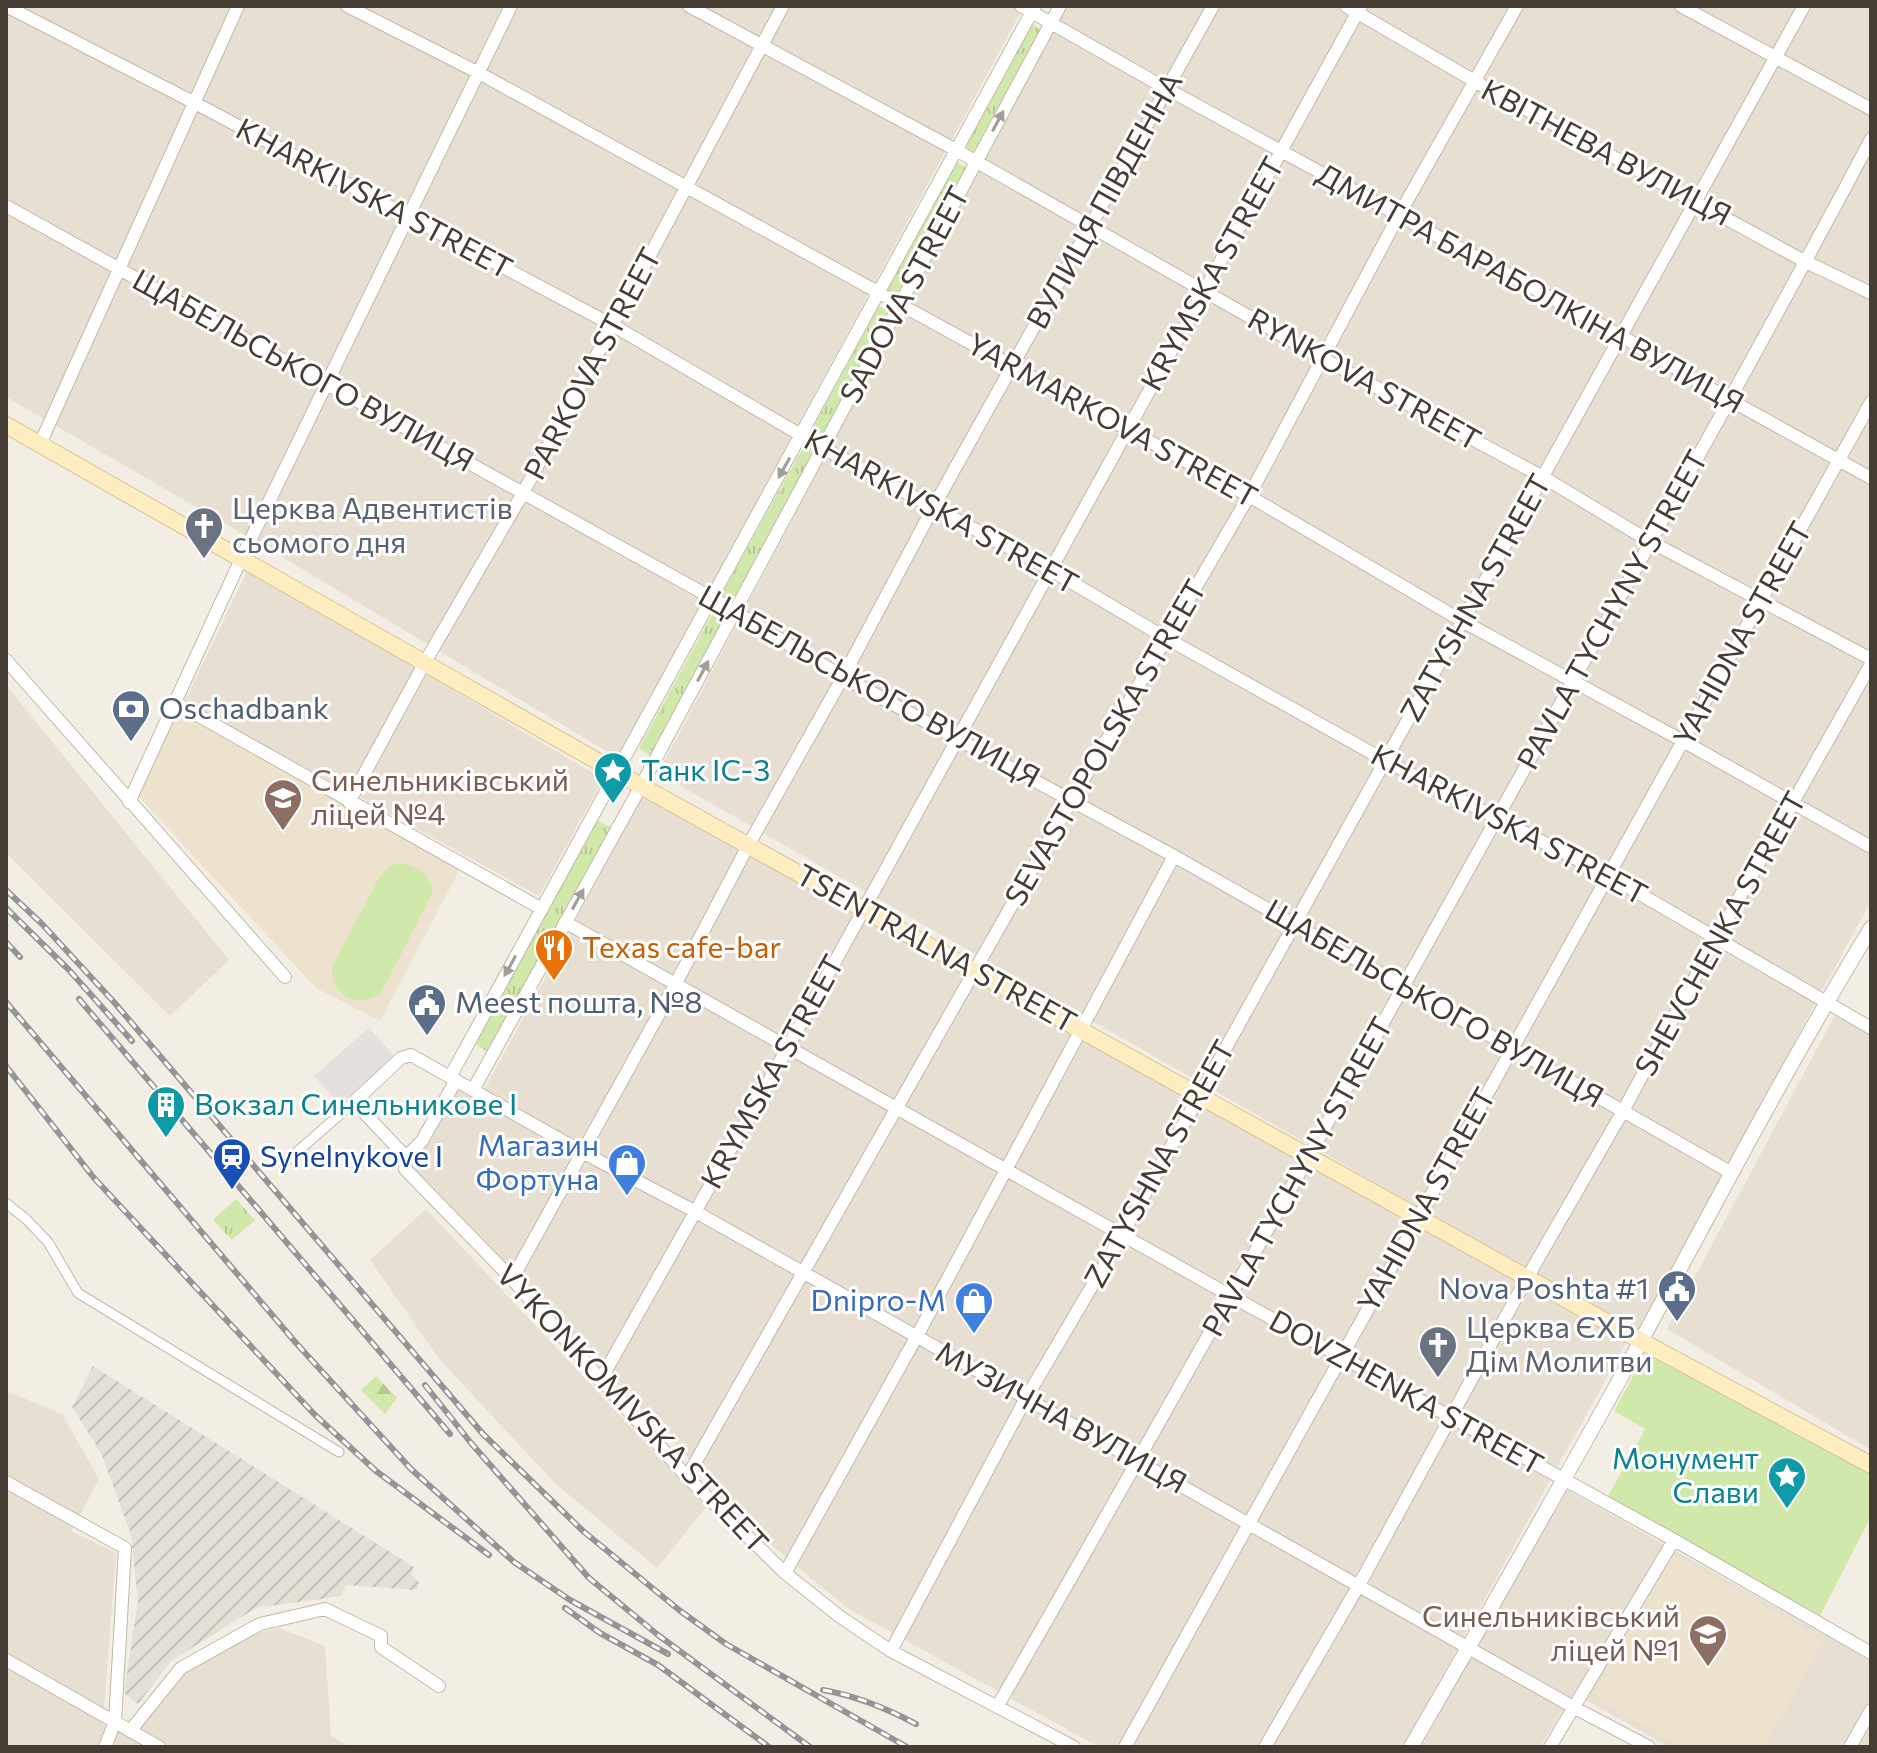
<svg xmlns="http://www.w3.org/2000/svg" width="1877" height="1753" viewBox="0 0 1877 1753" font-family="Commissioner,sans-serif">
	<style>
		.residential { fill: #e7dfd2 }
		.industrial { fill: url(#industrial-furrows) }
		.education { fill: #ede2cd }
		.grass { fill: url(#grass-tufts) }
		.forest { fill: url(#forest-firs) }
		.park { fill: #d0e9aa }
		.parking { fill: #e3e0dd }
		.lines { fill: none; stroke-linecap: round; stroke-linejoin: round }
		.pedestrian-casing { stroke: #c2b8a9; stroke-width: 11 }
		.minor-casing { stroke: #c2b8a9; stroke-width: 14 }
		.tertiary-casing { stroke: #c2b8a9; stroke-width: 16 }
		.secondary-casing { stroke: #d8c293; stroke-width: 18 }
		.pedestrian { stroke: #fff; stroke-width: 9 }
		.minor { stroke: #fff; stroke-width: 12 }
		.tertiary { stroke: #fff; stroke-width: 14 }
		.secondary { stroke: #ffedc2; stroke-width: 16 }
		.rail-casing { stroke: #949494; stroke-width: 6 }
		.rail { stroke: #fff; stroke-width: 3; stroke-dasharray: 9; stroke-linecap: butt }
		.oneway { fill: #a29e9a }
		.labels { text-anchor: middle; stroke-width: 6; stroke-linejoin: round; paint-order: stroke }
		.street-label { font-size: 30px; fill: #453d34; stroke: #fff }
		.worship-label { font-size: 30px; fill: #5b616d; stroke: #fff; text-anchor: start }
		.service-label { font-size: 30px; fill: #4e5e75; stroke: #fff; text-anchor: start }
		.culture-label { font-size: 30px; fill: #0d838f; stroke: #fff; text-anchor: start }
		.education-label { font-size: 30px; fill: #785e54; stroke: #fff; text-anchor: start }
		.food-label { font-size: 30px; fill: #c56008; stroke: #fff; text-anchor: start }
		.shop-label { font-size: 30px; fill: #366cbe; stroke: #fff; text-anchor: end }
		.transit-label { font-size: 30px; fill: #164399; stroke: #fff; text-anchor: start }
	</style>
	<defs>
		<pattern id="industrial-furrows" width="10" height="10" patternUnits="userSpaceOnUse" patternTransform="scale(2)"><rect width="10" height="10" fill="#e5dfd9"/><path d="M-1 1l2-2M0 10L10 0M9 11l2-2" fill="none" stroke="#c6c0bb"/></pattern>
		<pattern id="grass-tufts" width="24" height="20" patternUnits="userSpaceOnUse" patternTransform="scale(2)"><rect width="24" height="20" fill="#d0e9aa"/><path d="M3 7l-1-3M5 7V3M7 7l1-3M15 17l-1-3M17 17v-4M19 17l1-3" fill="none" stroke="#b4c993"/></pattern>
		<pattern id="forest-firs" width="22" height="20" patternUnits="userSpaceOnUse" patternTransform="scale(2)"><rect width="22" height="20" fill="#d0e9aa"/><path d="M5 1l3.5 6h-7zM16 11l3.5 6h-7z" fill="#b4c993"/></pattern>
	</defs>
	<rect width="100%" height="100%" fill="#f3eee4"/>
	<path class="residential" d="M6,6H1024L618,758L262,545L6,397Z
		M1065,6H1871V901L1637,1332L658,773Z
		M248,569L603,779L539,896L185,701Z
		M6,685L229,960L170,1016L6,853Z
		M644,794L1627,1341L1403,1747H1099L847,1608L775,1548L410,1167L455,1089L479,1100Z
		M1835,1015L1871,1035V1450L1667,1329Z
		M426,1209L706,1507L657,1568L556,1484L510,1435L440,1360L370,1260Z
		M6,1391L62,1414L99,1479L71,1531L116,1553L103,1723L132,1738L184,1674L253,1634L279,1628L325,1646L331,1736L350,1747H6Z
		M1564,1488L1871,1661V1747H1669L1574,1693L1540,1747H1421Z"/>
	<path class="industrial" d="M93,1366L414,1567L411,1574L419,1582L417,1590L346,1585L342,1596L256,1608L171,1661L138,1704L124,1693L138,1601L131,1535L101,1453L72,1407Z"/>
	<path class="education" d="M179,709L460,869L380,1021L316,988L136,794Z
		M1672,1553L1824,1640L1764,1747H1681L1592,1696Z"/>
	<path class="grass" d="M1032,24L1043,30L975,156L964,150Z
		M957,162L968,168L898,296L887,290Z
		M879,306L891,312L822,438L811,432Z
		M804,446L816,452L732,604L720,597Z
		M713,613L724,620L651,756L639,748Z
		M597,820L613,829L488,1052L475,1044Z
		M236,1199L255,1220L232,1240L213,1220Z"/>
	<path class="forest" d="M376,1376L397,1398L385,1414L361,1390Z"/>
	<path class="park" d="M402,863C419,868 429,873 433,892L380,995C356,1007 331,997 332,967L379,878L390,866Z
		M1648,1349L1871,1471V1516L1820,1616L1607,1498L1645,1429L1614,1411Z"/>
	<path class="parking" d="M369,1028L396,1058L341,1106L314,1076Z"/>
	<g class="lines">
		<defs>
			<path id="pedestrian" d="M289,1159L354,1102
				M6,1203L26,1219L48,1242L78,1293L339,1452"/>
			<path id="minor" d="M6,6L195,103L614,326L823,448L1049,569L1166,638L1386,761L1609,876L1871,1028
				M347,6L479,73L1249,496L1464,622L1683,741L1871,847
				M689,6L956,150L1322,358L1543,477L1651,542L1871,659
				M1021,6L1167,89L1621,336L1730,400L1871,478
				M1346,6L1476,82L1806,262L1871,293
				M1681,6L1871,109
				M6,206L712,598L843,677L1174,856L1730,1172
				M40,444L238,6
				M6,660L285,977
				M176,703L542,909
				M129,802L242,557L511,6
				M349,802L424,664L523,493L783,6
				M565,922L1231,1296L1674,1540L1871,1653
				M450,1077L1035,6
				M473,1090L641,786L1060,6
				M406,1157L354,1102L401,1058L411,1055L582,1152L696,1212L1575,1708L1649,1747
				M406,1157L405,1169L512,1279L687,1477L785,1573L839,1616L891,1651L1074,1747
				M406,1157L422,1141L456,1080
				M512,1279L675,985L749,844L843,677L934,506L1213,6
				M600,1381L788,1047L1361,6
				M687,1477L1071,801L1249,496L1399,215L1517,6
				M6,1482L125,1548L115,1722L105,1747
				M785,1573L917,1336L1174,856
				M891,1651L1025,1400L1122,1235L1804,6
				M6,1660L159,1747
				M997,1707C1180,1389 1358,1068 1536,748C1648,545 1763,344 1871,139
				M130,1731L181,1668L260,1624L325,1609L381,1636V1647L439,1686
				M1125,1747C1372,1298 1624,851 1871,402
				M1265,1747L1359,1585L1527,1278L1623,1111L1717,937L1871,664
				M1550,1747L1674,1540
				M1850,1747L1871,1710"/>
			<path id="tertiary" d="M1411,1747C1489,1612 1566,1477 1641,1341C1716,1202 1789,1063 1871,928"/>
			<path id="secondary" d="M6,425L641,786L1641,1341L1871,1465"/>
		</defs>
		<use href="#pedestrian" class="pedestrian-casing"/>
		<use href="#minor" class="minor-casing"/>
		<use href="#tertiary" class="tertiary-casing"/>
		<use href="#secondary" class="secondary-casing"/>
		<use href="#pedestrian" class="pedestrian"/>
		<use href="#minor" class="minor"/>
		<use href="#tertiary" class="tertiary"/>
		<use href="#secondary" class="secondary"/>
		<defs>
			<path id="rail" d="M6,890L42,924L113,1001L483,1434L583,1531L679,1610L726,1644L907,1747
				M6,908L69,970L132,1041
				M6,942L20,957
				M79,999L450,1434
				M6,1002L296,1343L411,1469L514,1562L570,1600L668,1654
				M6,1066L94,1178L315,1415L376,1471L489,1555
				M425,1385L471,1443L589,1578L658,1635L810,1747
				M565,1608L600,1633L658,1665L769,1747
				M823,1690C857,1696 886,1708 916,1724"/>
		</defs>
		<use href="#rail" class="rail-casing"/>
		<use href="#rail" class="rail"/>
	</g>
	<defs><path id="oneway-solid" d="M-6-.8H1V-3.2L6.5 0L1 3.2V.8H-6Z" transform="scale(2)"/></defs>
	<g class="oneway">
		<use href="#oneway-solid" transform="translate(998 121) rotate(-62)"/>
		<use href="#oneway-solid" transform="translate(784 468) rotate(119)"/>
		<use href="#oneway-solid" transform="translate(703 671) rotate(-62)"/>
		<use href="#oneway-solid" transform="translate(578 899) rotate(-61)"/>
		<use href="#oneway-solid" transform="translate(510 966) rotate(119)"/>
	</g>
	<defs>
		<symbol id="church-pin" viewBox="-11 -11 22 30"><path d="M0 17L-7.5 6A9.5 9.5 0 1 1 7.5 6Z" fill="#6b7280" stroke="#fff"/><path d="M-1.2-6h2.4v3.5h3.3v2.4h-3.3V6h-2.4V-.1h-3.3v-2.4h3.3Z" fill="#fff"/></symbol>
		<symbol id="bank-pin" viewBox="-11 -11 22 30"><path d="M0 17L-7.5 6A9.5 9.5 0 1 1 7.5 6Z" fill="#5c6f8a" stroke="#fff"/><path d="M-6-4H6V4H-6ZM0-2.3a2.3 2.3 0 1 0 0 4.6a2.3 2.3 0 1 0 0-4.6Z" fill="#fff"/></symbol>
		<symbol id="sight-pin" viewBox="-11 -11 22 30"><path d="M0 17L-7.5 6A9.5 9.5 0 1 1 7.5 6Z" fill="#0f9aa8" stroke="#fff"/><path d="M0-6L1.8-2.2L6-1.7L2.9 1.2L3.7 5.4L0 3.3L-3.7 5.4L-2.9 1.2L-6-1.7L-1.8-2.2Z" fill="#fff"/></symbol>
		<symbol id="school-pin" viewBox="-11 -11 22 30"><path d="M0 17L-7.5 6A9.5 9.5 0 1 1 7.5 6Z" fill="#8d6e63" stroke="#fff"/><path d="M0-5L7-2L0 1L-7-2ZM-4 1L0 2.5L4 1V4Q0 6-4 4Z" fill="#fff"/></symbol>
		<symbol id="restaurant-pin" viewBox="-11 -11 22 30"><path d="M0 17L-7.5 6A9.5 9.5 0 1 1 7.5 6Z" fill="#e8710a" stroke="#fff"/><path d="M-5-6h1v4h1v-4h1v4h1v-4h1v5L-1.5 .5V6h-2V.5L-5-1ZM5-6V6H3V1.5H1.5Q1.5-4 5-6Z" fill="#fff"/></symbol>
		<symbol id="civic-pin" viewBox="-11 -11 22 30"><path d="M0 17L-7.5 6A9.5 9.5 0 1 1 7.5 6Z" fill="#5c6f8a" stroke="#fff"/><path d="M-.6-6.5H3V-4.5H.6V-3L4-1V1h2V6H-6V1h2V-1L-.6-3ZM-1.2 2.5V6h2.4V2.5Z" fill="#fff"/></symbol>
		<symbol id="building-pin" viewBox="-11 -11 22 30"><path d="M0 17L-7.5 6A9.5 9.5 0 1 1 7.5 6Z" fill="#0f9aa8" stroke="#fff"/><path d="M-4-6H4V6H1V3H-1V6H-4ZM-2.5-4.3h1.7v1.8h-1.7ZM.8-4.3h1.7v1.8H.8ZM-2.5-1h1.7V.8h-1.7ZM.8-1h1.7V.8H.8Z" fill="#fff"/></symbol>
		<symbol id="station-pin" viewBox="-11 -11 22 30"><path d="M0 17L-7.5 6A9.5 9.5 0 1 1 7.5 6Z" fill="#1a4fb4" stroke="#fff"/><path d="M-3-6H3Q5-6 5-4V2Q5 4 3 4L4.5 6H3L1.5 4h-3L-3 6H-4.5L-3 4Q-5 4-5 2V-4Q-5-6-3-6ZM-3.5-4v3h7v-3ZM-3.5 1v1.5H-2V1ZM2 1v1.5H3.5V1Z" fill="#fff"/></symbol>
		<symbol id="shop-pin" viewBox="-11 -11 22 30"><path d="M0 17L-7.5 6A9.5 9.5 0 1 1 7.5 6Z" fill="#3f7fe0" stroke="#fff"/><path d="M-5-2.5h2.3a2.7 3.5 0 0 1 5.4 0H5L5.5 6h-11ZM-1.5-2.5h3a1.5 2.3 0 0 0-3 0Z" fill="#fff"/></symbol>
	</defs>
	<g fill-rule="evenodd">
		<use href="#church-pin" x="182" y="504" width="44" height="60"/>
		<use href="#bank-pin" x="109" y="687" width="44" height="60"/>
		<use href="#sight-pin" x="591" y="749" width="44" height="60"/>
		<use href="#school-pin" x="261" y="776" width="44" height="60"/>
		<use href="#restaurant-pin" x="532" y="926" width="44" height="60"/>
		<use href="#civic-pin" x="405" y="981" width="44" height="60"/>
		<use href="#building-pin" x="144" y="1083" width="44" height="60"/>
		<use href="#station-pin" x="210" y="1135" width="44" height="60"/>
		<use href="#shop-pin" x="605" y="1141" width="44" height="60"/>
		<use href="#civic-pin" x="1655" y="1267" width="44" height="60"/>
		<use href="#shop-pin" x="952" y="1279" width="44" height="60"/>
		<use href="#church-pin" x="1416" y="1323" width="44" height="60"/>
		<use href="#sight-pin" x="1765" y="1454" width="44" height="60"/>
		<use href="#school-pin" x="1686" y="1612" width="44" height="60"/>
	</g>
	<g class="labels">
		<g class="street-label">
			<text transform="translate(1606 153) rotate(28)" y="10">КВІТНЕВА ВУЛИЦЯ</text>
			<text transform="translate(374 199) rotate(28)" y="10">KHARKIVSKA STREET</text>
			<text transform="translate(1105 201) rotate(-61)" y="10">ВУЛИЦЯ ПІВДЕННА</text>
			<text transform="translate(1213 274) rotate(-61)" y="10">KRYMSKA STREET</text>
			<text transform="translate(1530 289) rotate(29)" y="10">ДМИТРА БАРАБОЛКІНА ВУЛИЦЯ</text>
			<text transform="translate(905 295) rotate(-62)" y="10">SADOVA STREET</text>
			<text transform="translate(593 364) rotate(-62)" y="10">PARKOVA STREET</text>
			<text transform="translate(303 371) rotate(29)" y="10">ЩАБЕЛЬСЬКОГО ВУЛИЦЯ</text>
			<text transform="translate(1364 380) rotate(29)" y="10">RYNKOVA STREET</text>
			<text transform="translate(1112 421) rotate(29)" y="10">YARMARKOVA STREET</text>
			<text transform="translate(941 512) rotate(29)" y="10">KHARKIVSKA STREET</text>
			<text transform="translate(1476 598) rotate(-61)" y="10">ZATYSHNA STREET</text>
			<text transform="translate(1613 610) rotate(-61)" y="10">PAVLA TYCHYNY STREET</text>
			<text transform="translate(1743 634) rotate(-61)" y="10">YAHIDNA STREET</text>
			<text transform="translate(869 687) rotate(29)" y="10">ЩАБЕЛЬСЬКОГО ВУЛИЦЯ</text>
			<text transform="translate(1106 743) rotate(-60)" y="10">SEVASTOPOLSKA STREET</text>
			<text transform="translate(1509 825) rotate(28)" y="10">KHARKIVSKA STREET</text>
			<text transform="translate(1721 934) rotate(-61)" y="10">SHEVCHENKA STREET</text>
			<text transform="translate(936 949) rotate(29)" y="10">TSENTRALNA STREET</text>
			<text transform="translate(1434 1004) rotate(30)" y="10">ЩАБЕЛЬСЬКОГО ВУЛИЦЯ</text>
			<text transform="translate(773 1072) rotate(-61)" y="10">KRYMSKA STREET</text>
			<text transform="translate(1160 1164) rotate(-61)" y="10">ZATYSHNA STREET</text>
			<text transform="translate(1298 1177) rotate(-61)" y="10">PAVLA TYCHYNY STREET</text>
			<text transform="translate(1427 1200) rotate(-61)" y="10">YAHIDNA STREET</text>
			<text transform="translate(1406 1393) rotate(29)" y="10">DOVZHENKA STREET</text>
			<text transform="translate(632 1409) rotate(47)" y="10">VYKONKOMIVSKA STREET</text>
			<text transform="translate(1061 1418) rotate(29)" y="10">МУЗИЧНА ВУЛИЦЯ</text>
		</g>
		<g class="worship-label">
			<text x="232" y="519">Церква Адвентистів<tspan x="232" dy="34">сьомого дня</tspan></text>
			<text x="1466" y="1338">Церква ЄХБ<tspan x="1466" dy="34">Дім Молитви</tspan></text>
		</g>
		<g class="service-label">
			<text x="159" y="719">Oschadbank</text>
			<text x="455" y="1013">Meest пошта, №8</text>
			<text x="1649" y="1299" text-anchor="end">Nova Poshta #1</text>
		</g>
		<g class="culture-label">
			<text x="641" y="781">Танк ІС-3</text>
			<text x="194" y="1115">Вокзал Синельникове І</text>
			<text x="1759" y="1469" text-anchor="end">Монумент<tspan x="1759" dy="34">Слави</tspan></text>
		</g>
		<g class="education-label">
			<text x="311" y="791">Синельниківський<tspan x="311" dy="34">ліцей №4</tspan></text>
			<text x="1680" y="1627" text-anchor="end">Синельниківський<tspan x="1680" dy="34">ліцей №1</tspan></text>
		</g>
		<g class="food-label">
			<text x="582" y="958">Texas cafe-bar</text>
		</g>
		<g class="shop-label">
			<text x="599" y="1156">Магазин<tspan x="599" dy="34">Фортуна</tspan></text>
			<text x="946" y="1311">Dnipro-M</text>
		</g>
		<g class="transit-label">
			<text x="260" y="1167">Synelnykove I</text>
		</g>
	</g>
	<rect width="1877" height="1753" fill="none" stroke="#453d34" stroke-width="16"/>
</svg>
